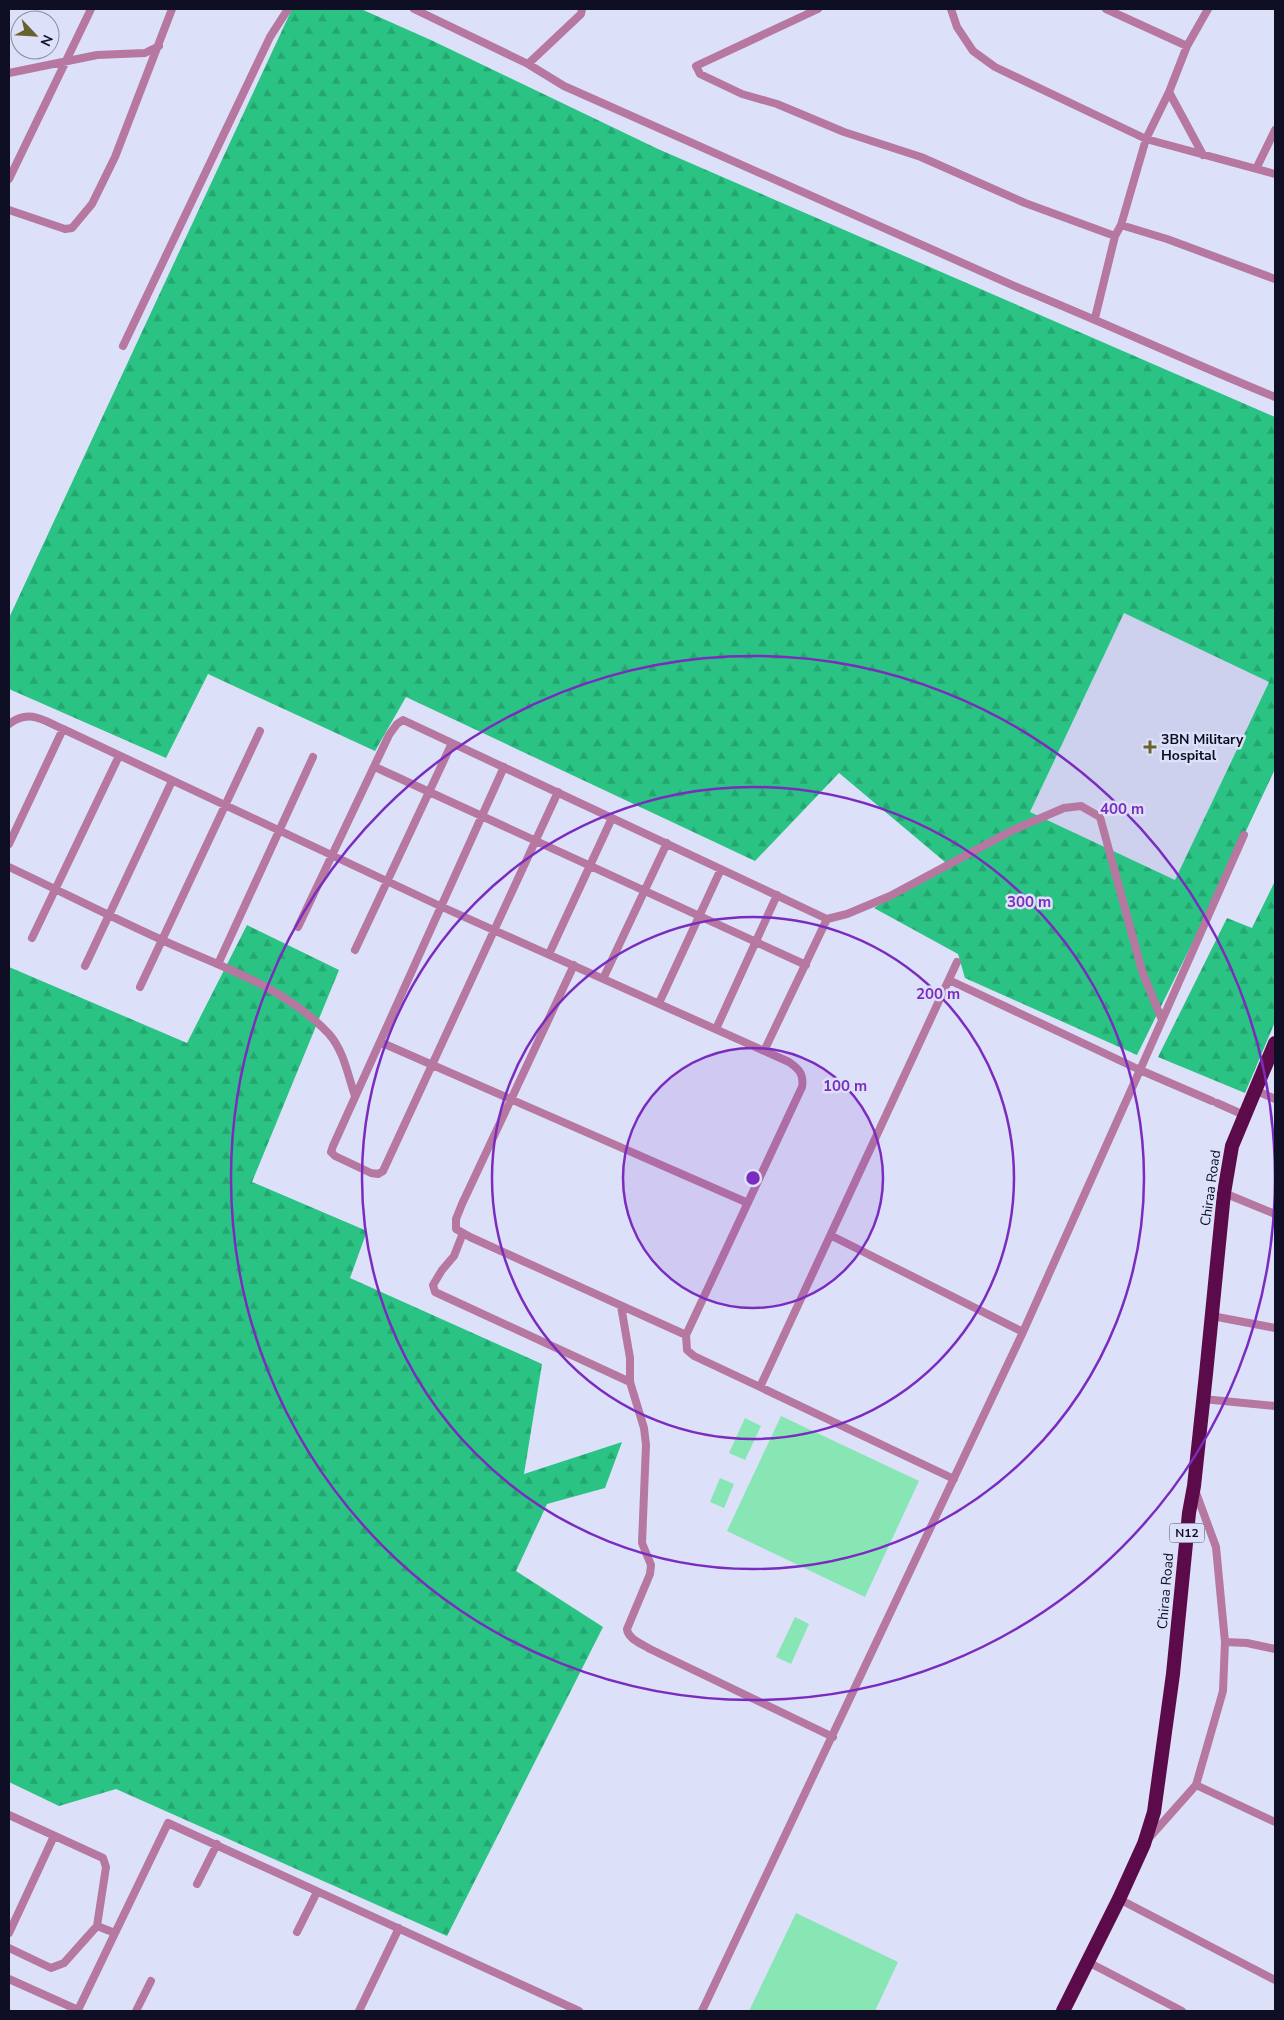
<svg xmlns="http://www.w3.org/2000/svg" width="1284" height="2020" viewBox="0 0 1284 2020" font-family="'Nunito Sans',sans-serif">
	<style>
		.built { fill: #cdd1ed }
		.green { fill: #87e6b4 }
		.forest { fill: url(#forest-firs); fill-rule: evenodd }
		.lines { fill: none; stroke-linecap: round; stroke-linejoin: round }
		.street { stroke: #b677a1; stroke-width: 8 }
		.highway { stroke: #5b0b49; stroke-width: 14 }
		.ring { fill: none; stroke: #7b2cbf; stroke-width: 2.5 }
		.poi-dot { fill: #6a622e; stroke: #dce0f9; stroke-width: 2 }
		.labels { text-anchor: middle; stroke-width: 5; stroke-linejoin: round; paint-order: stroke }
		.shield { fill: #dce0f9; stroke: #4c4e64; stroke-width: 1 }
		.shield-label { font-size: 12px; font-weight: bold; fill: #0e0f24 }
		.poi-label { font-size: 14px; font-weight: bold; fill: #0e0f24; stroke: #dce0f9; text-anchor: start }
		.street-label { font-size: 14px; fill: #0e0f24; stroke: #dce0f9 }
		.centre { fill: #7b2cbf; stroke: #dce0f9; stroke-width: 2.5 }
		.ring-label { font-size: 15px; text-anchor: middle; font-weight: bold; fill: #7b2cbf; stroke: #dce0f9; stroke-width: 5; stroke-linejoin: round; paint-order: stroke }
	</style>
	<defs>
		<pattern id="forest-firs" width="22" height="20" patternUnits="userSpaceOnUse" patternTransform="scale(1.25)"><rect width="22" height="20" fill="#2ac383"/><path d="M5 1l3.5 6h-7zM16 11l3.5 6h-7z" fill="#24a671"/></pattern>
	</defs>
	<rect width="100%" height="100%" fill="#dce0f9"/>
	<path class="built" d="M1124,613L1269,681L1175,881L1030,812Z"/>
	<path class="green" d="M781,1416L919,1481L865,1597L727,1531Z
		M745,1418L761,1426L745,1460L729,1453Z
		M720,1478L734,1484L724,1508L710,1502Z
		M795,1617L809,1624L791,1664L776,1657Z
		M796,1913L898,1962L875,2011H749Z"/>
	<path class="forest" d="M292,9H361L433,41L658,149L1275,417V769L1214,899L1137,1055L965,978L958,954L874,908L945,862L839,773L755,861L406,697L375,751L208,674L166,758L9,689V618ZM1124,613L1269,682L1175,880L1030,812Z
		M1275,881V1022L1245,1093L1158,1057L1227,918L1252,928Z
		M247,925L339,970L252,1182L367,1231L350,1278L542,1364L524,1474L622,1442L605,1488L547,1504L516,1571L603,1627L447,1936L116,1789L59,1806L9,1782V967L187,1043Z"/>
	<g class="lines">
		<path class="street" d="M414,9L528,64L564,86L1019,288C1105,323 1189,362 1275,397
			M818,9L696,66L700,74L742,94L777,104L844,132L921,157L1025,203L1115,236
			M951,9L957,27L973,51L995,67L1146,139L1275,174
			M1106,9L1187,46
			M528,64L581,14L582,9
			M9,73L97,55L145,53L159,46
			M1169,92L1203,155
			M1257,167L1275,130
			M9,179L91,9
			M9,210L65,229L72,228L92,204L115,157L172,9
			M1121,225L1167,239L1275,279
			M1095,318L1115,236L1121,225L1146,139L1169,92L1187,46L1208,9
			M123,346L270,37L288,9
			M9,724C29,709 43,720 63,729L440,906L789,1062C799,1069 804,1074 802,1087L686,1335L687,1350L694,1356L760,1387
			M375,767L806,965
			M504,767L333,1146L331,1152L335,1156L371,1173L378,1174L383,1171L558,792
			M9,844L63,729
			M9,867C60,891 111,917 162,940C221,967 284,986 329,1034C344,1051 348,1076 355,1096
			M298,927L389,735L397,724L403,720L827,919L847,914L890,896L1013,830L1064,808L1081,806L1100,817L1142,971L1162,1020
			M32,938L119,756
			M355,950L452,743
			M549,954L612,818
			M218,964L313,757
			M574,965L462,1204L456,1219V1229L470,1237L686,1335
			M85,966L172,781
			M603,979L667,843
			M949,980L1140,1070L1244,835
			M140,987L260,731
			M659,1003L721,869
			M716,1029L777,895
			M380,1042L748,1203
			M764,1051L827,919
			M1255,1090L1275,1099
			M1217,1103L1244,1115
			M1224,1193L1275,1214
			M463,1233L454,1256L442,1270L433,1285L435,1292L630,1382
			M832,1236L1023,1332
			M621,1306L630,1358V1382L644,1428L646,1445L642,1543L651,1565L650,1574L627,1629C628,1639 642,1644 650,1649L833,1737
			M1212,1316L1275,1328
			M1203,1399L1275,1406
			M954,1479L760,1387L957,962
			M1225,1642L1247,1643L1275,1649
			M1196,1785L1275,1822
			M9,1815L103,1858L106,1867L97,1926
			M1149,1838L1196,1785L1223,1691L1225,1642L1216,1547L1195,1490
			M197,1884L217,1844
			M1119,1899L1275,1980
			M297,1932L317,1892
			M9,1933L54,1836
			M9,1948L51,1968L64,1963L97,1926L115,1933
			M1088,1962L1182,2011
			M9,1979L78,2010L168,1823L579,2011
			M136,2011L151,1981
			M359,2011L399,1928
			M702,2011L1023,1332L1140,1070L1212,1101"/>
		<path class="highway" d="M1063,2011L1119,1899L1144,1844L1154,1812L1173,1674L1189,1513L1194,1486L1206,1374L1224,1193L1232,1146L1275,1043"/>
	</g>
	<circle cx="753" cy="1178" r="130" fill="#7b2cbf" fill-opacity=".12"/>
	<g class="ring">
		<circle cx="753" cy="1178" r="130"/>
		<circle cx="753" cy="1178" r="261"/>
		<circle cx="753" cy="1178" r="391"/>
		<circle cx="753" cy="1178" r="522"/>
	</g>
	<path class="poi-dot" d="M1147.5 739.5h5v5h5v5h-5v5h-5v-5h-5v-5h5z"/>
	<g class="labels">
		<rect class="shield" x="1169.5" y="1523.5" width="35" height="19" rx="4"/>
		<g class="shield-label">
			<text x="1187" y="1537">N12</text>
		</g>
		<g class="poi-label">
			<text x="1161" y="744">3BN Military<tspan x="1161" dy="16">Hospital</tspan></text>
		</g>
		<g class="street-label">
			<text transform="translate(1210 1188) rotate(-82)" y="5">Chiraa Road</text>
			<text transform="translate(1165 1591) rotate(-85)" y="5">Chiraa Road</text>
		</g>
	</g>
	<circle cx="753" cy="1178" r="8" class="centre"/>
	<g class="ring-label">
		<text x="1122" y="814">400 m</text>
		<text x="1029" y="907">300 m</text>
		<text x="938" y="999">200 m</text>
		<text x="845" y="1091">100 m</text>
	</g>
	<rect width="1284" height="2020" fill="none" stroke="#0e0f24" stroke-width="20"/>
	<g transform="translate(35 35) rotate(115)"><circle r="24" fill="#dce0f9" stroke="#8a8ca4"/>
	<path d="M0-4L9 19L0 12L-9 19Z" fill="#6a622e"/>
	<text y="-8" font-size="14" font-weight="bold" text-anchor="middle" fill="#0e0f24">N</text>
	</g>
</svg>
